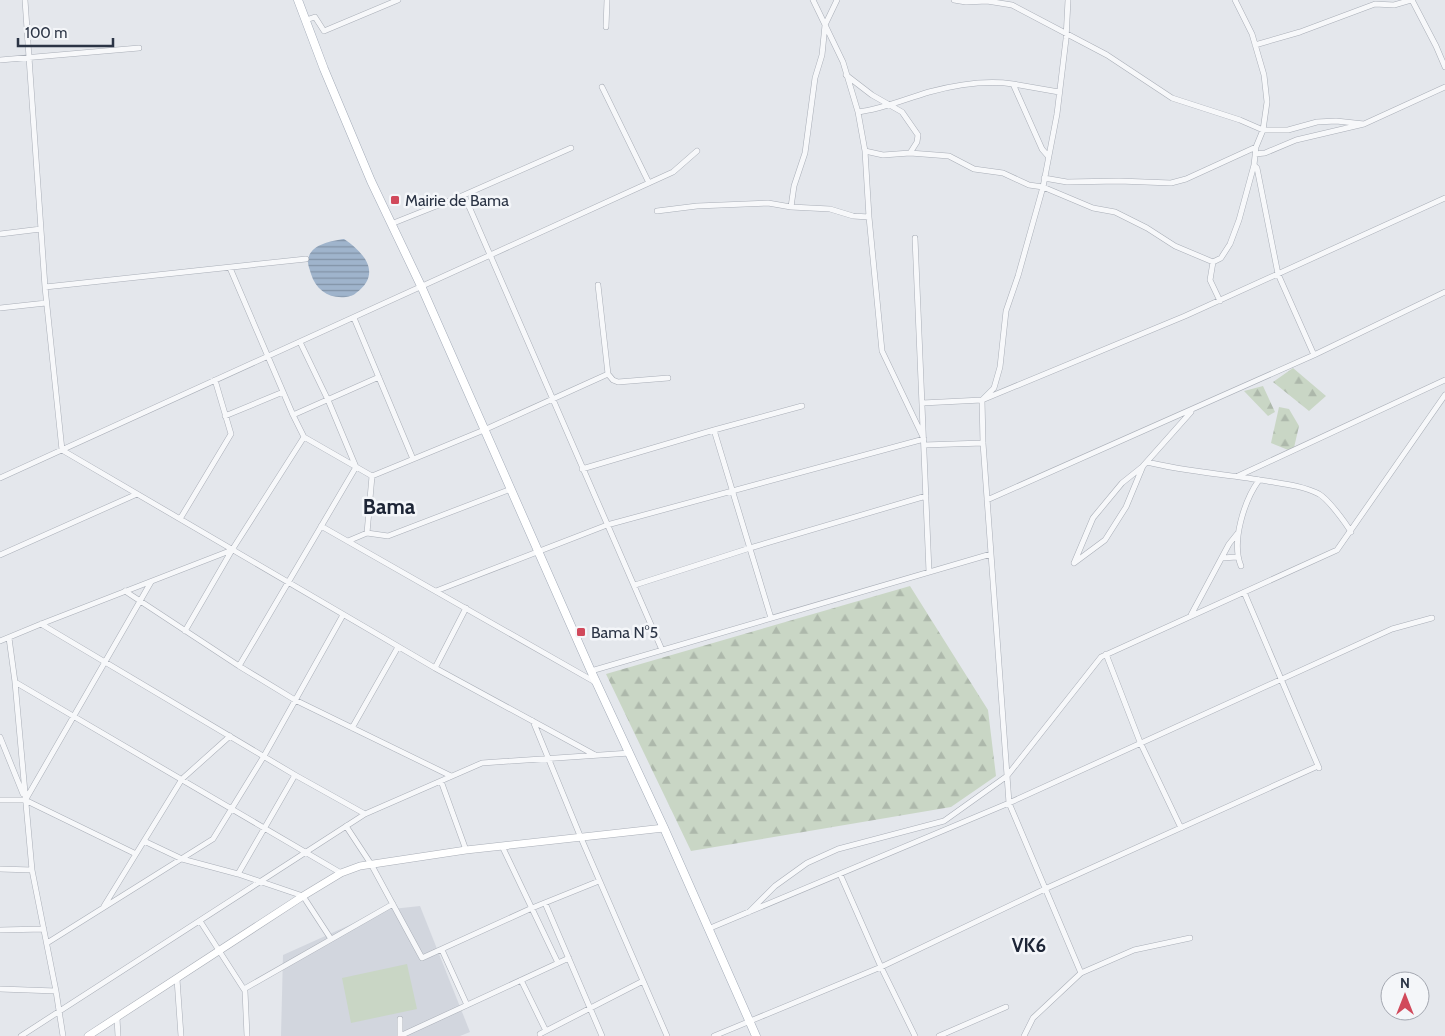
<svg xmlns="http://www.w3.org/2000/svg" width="1445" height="1036" viewBox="0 0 1445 1036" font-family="Cabin,sans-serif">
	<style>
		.built { fill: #d2d6de }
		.grass { fill: #c9d6c5 }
		.forest { fill: url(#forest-firs) }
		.water { fill: url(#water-rules) }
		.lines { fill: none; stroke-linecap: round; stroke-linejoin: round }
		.street-casing { stroke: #a9aeb7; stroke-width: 6 }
		.secondary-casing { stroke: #a9aeb7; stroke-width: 8 }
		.primary-casing { stroke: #a3abb8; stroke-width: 9 }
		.street { stroke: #f7f8fa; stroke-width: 5 }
		.secondary { stroke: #fff; stroke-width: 7 }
		.primary { stroke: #fff; stroke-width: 8 }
		.poi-dot { fill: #d1495b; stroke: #f4f6f9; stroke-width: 2 }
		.labels { text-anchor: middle; stroke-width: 5; stroke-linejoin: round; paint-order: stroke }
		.poi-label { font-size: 16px; fill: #2b3445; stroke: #f4f6f9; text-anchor: start }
		.quarter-label { font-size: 19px; font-weight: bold; fill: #1d2536; stroke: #f4f6f9 }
		.district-label { font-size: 21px; font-weight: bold; fill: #1d2536; stroke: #f4f6f9 }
	</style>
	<defs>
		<pattern id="forest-firs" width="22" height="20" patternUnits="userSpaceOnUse" patternTransform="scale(1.25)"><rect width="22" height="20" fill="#c9d6c5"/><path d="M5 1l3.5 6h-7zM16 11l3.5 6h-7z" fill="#adb8ab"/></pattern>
		<pattern id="water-rules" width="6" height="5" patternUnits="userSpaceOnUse" patternTransform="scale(1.25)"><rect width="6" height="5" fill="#9fb4cc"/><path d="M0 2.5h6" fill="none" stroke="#8293a7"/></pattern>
	</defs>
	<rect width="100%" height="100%" fill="#e4e7ec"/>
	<path class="built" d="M420,906L470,1032L460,1036H281L283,955L383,910Z"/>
	<path class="grass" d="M407,964L417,1009L351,1023L342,978Z"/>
	<path class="forest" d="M1293,368L1326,396L1309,411L1273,382Z
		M1263,386L1275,412L1268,416L1244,391Z
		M1279,407L1289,409L1299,426L1293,452L1271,443Z
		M910,586L988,710L996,776L951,807L691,851L606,674Z"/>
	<path class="water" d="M344,239C365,253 382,274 356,293C353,296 350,296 346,297C329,299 316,290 311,274C310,270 308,266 308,262C308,245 330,241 344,239Z"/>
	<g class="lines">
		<defs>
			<path id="street" d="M25,0L45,287L62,450L435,668L595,755
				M954,0L966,2L987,1L1012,5L1107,55L1172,98L1240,120L1263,130H1288L1317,122L1336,121L1364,124
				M1068,0L1066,39L1057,114L1043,187L1018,276L1006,311L1000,367L994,388L982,400L983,443L1009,803L1081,973
				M1412,0L1436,46L1445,67
				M306,20L315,17L324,31L398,0
				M606,27L607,0
				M1255,45L1300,32L1375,4L1394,5L1411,0
				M0,60L139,48
				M846,75L872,95L902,112L918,135L917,142L910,153
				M1013,84L1059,92
				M602,87L649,183
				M858,112C883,109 905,99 929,92C955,85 986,80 1013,84L1042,149L1048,156
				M865,151L883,155L910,153L949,156L974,169L1003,173L1029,185L1043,187L1093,208L1115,212L1147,228L1175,246L1213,262L1221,258L1230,244L1239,220L1254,165L1256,147L1263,130L1267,102L1264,75L1252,34L1235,0
				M1255,154L1265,153L1296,140L1364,124L1445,87
				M1254,165L1257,168L1278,274L1314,355
				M1044,178L1067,182L1119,181L1171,183L1186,179L1256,147
				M464,195L662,650
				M791,207L794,186L805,153L815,78L822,55L825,25L837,0
				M657,211L697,206L768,203L791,207L830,209L853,216L869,217
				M391,224L464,195L571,148
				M0,234L41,229
				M915,238L929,572
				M1213,262L1210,280L1220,301
				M230,268L293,415L304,437L372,476
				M598,285L608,374L613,380L618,382L668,378
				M45,287L306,259
				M0,308L46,303
				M354,318L413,459
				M922,403L982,400L1185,316L1445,198
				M293,415L379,377
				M225,416L283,392
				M714,430L771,618
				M924,445L983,443
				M1147,462C1186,472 1227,474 1267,481C1285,484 1303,486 1319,494C1328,499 1345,522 1351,532
				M582,469L714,430L802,406
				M372,476L484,430L608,374
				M1238,476L1445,380
				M0,478C224,376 449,276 673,172L697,151
				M987,500L1314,355L1445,292
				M180,519L231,434L215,380
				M321,526L595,682
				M367,533L372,476
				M348,541L367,533L388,536L511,489
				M0,555L137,494
				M1222,558L1237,557
				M1074,563L1105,540L1126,507L1143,466L1191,412
				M1074,563L1093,518L1122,483L1142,467
				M1241,566C1231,542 1244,501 1259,480
				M635,585L750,548L926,496
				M125,591L239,666L295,700L451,776
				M436,591L607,525L924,439L882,351L869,217L865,151L858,112L843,62L813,0
				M1244,592L1319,768
				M1191,615L1229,544L1237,534
				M41,624L295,775L365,814
				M185,631L232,550L304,437
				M9,638L15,682L32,870L56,991L63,1036
				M0,641L41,624L232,550
				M1106,654L1140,742L1181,828
				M239,666L356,467L328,400L300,342
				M435,668L466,608
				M591,671L991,554
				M15,682L341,873
				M533,721L581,838L667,1036
				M352,728L398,647
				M0,737L23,794
				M441,781L466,850
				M26,799L151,582
				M0,800H25L136,854
				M346,826L371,864L422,958L532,908L599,881
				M144,841L182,859L238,874L303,896L331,939
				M502,846L558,963
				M0,869L32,870
				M238,874L295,775
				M840,874L881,967L915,1036
				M545,903L602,1036
				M104,906L182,779L230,736
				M749,912L775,886L807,863L838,849L944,821L1007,776L1101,657L1337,550L1445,395
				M200,921L245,991L247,1036
				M708,929L1009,803L1392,629L1432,618
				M0,930L44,929
				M47,943L213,839L264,756L343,615
				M442,950L467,1005
				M177,979L181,1036
				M521,980L546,1031
				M0,989L56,991
				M244,989L393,904
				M117,1018L118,1036
				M540,1034L643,981
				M21,1036L365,814L482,763L630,753
				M400,1036L569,958
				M400,1036V1019
				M714,1036L881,967L1047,888L1318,766
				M939,1036L1006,1007
				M1024,1036L1033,1018L1081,973L1134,950L1190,938"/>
			<path id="secondary" d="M88,1036L303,896L341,873L360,866L466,850L664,828"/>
			<path id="primary" d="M298,0L324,69L371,181L422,288L591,671L664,828L756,1036"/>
		</defs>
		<use href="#street" class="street-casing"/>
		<use href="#secondary" class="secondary-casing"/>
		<use href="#primary" class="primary-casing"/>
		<use href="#street" class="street"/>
		<use href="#secondary" class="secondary"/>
		<use href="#primary" class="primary"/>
	</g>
	<g class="poi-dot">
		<rect x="390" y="195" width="10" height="10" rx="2.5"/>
		<rect x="576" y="627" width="10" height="10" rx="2.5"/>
	</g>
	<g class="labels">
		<g class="poi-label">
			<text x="405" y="206">Mairie de Bama</text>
			<text x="591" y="638">Bama N°5</text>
		</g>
		<g class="quarter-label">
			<text x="1029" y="952">VK6</text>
		</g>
		<g class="district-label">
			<text x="389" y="514">Bama</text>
		</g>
	</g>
	<g transform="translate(1405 996)"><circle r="24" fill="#f4f6f9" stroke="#a4a8b1"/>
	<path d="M0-4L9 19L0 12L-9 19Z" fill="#d1495b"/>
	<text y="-8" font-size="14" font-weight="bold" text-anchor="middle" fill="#2b3445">N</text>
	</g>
	<path d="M18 38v8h95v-8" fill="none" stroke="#2b3445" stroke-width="2.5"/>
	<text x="25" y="38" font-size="15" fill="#2b3445" stroke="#f4f6f9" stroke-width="4" paint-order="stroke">100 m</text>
</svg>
